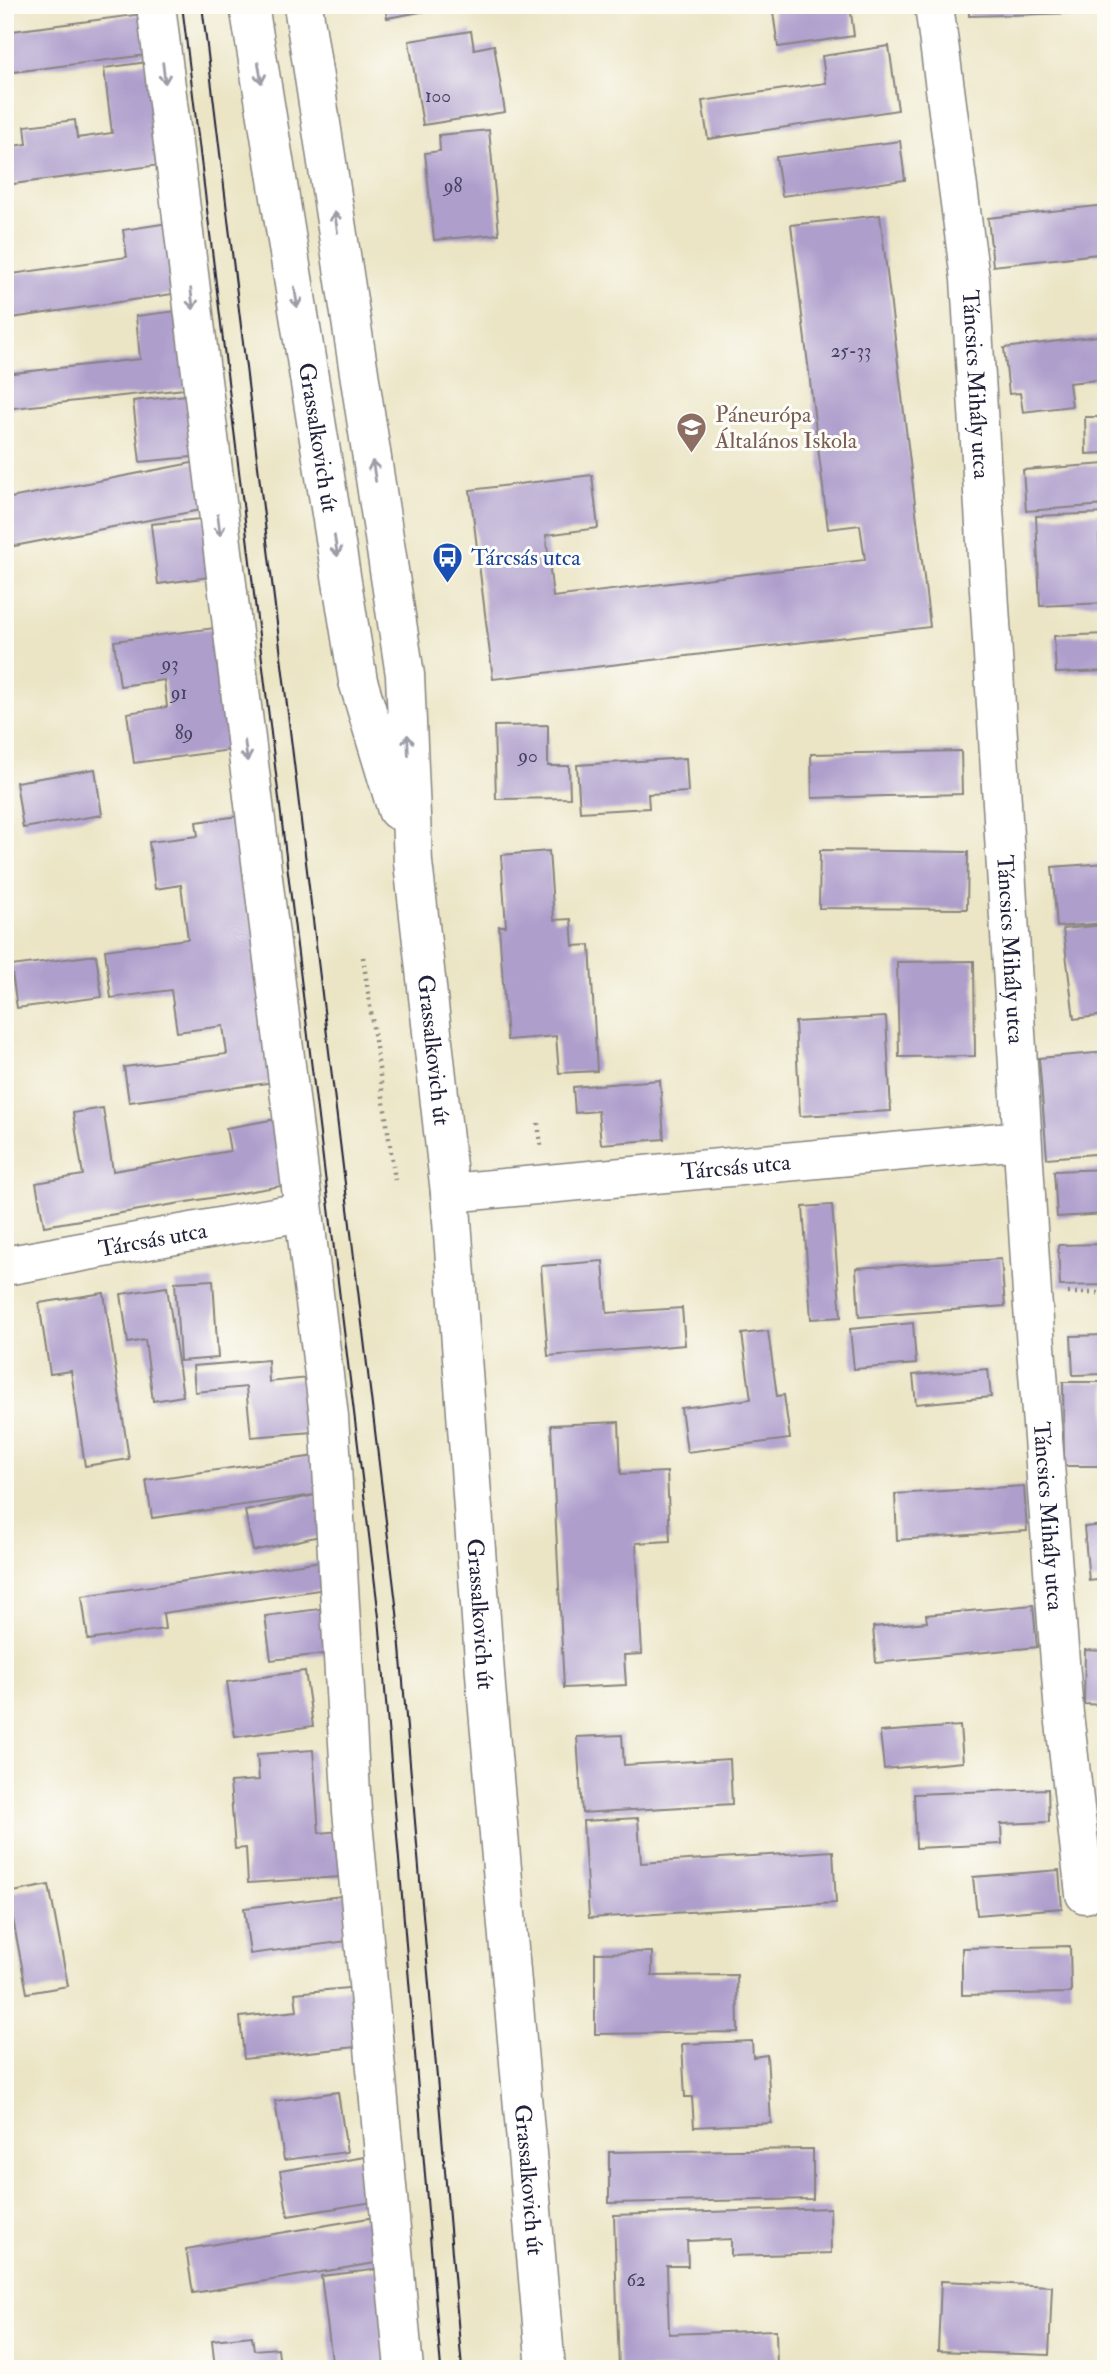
<svg xmlns="http://www.w3.org/2000/svg" width="1111" height="2374" viewBox="0 0 1111 2374" font-family="'IM FELL Double Pica',serif">
	<style>
		.building { fill: #ae9ecc }
		.lines { fill: none; stroke-linecap: round; stroke-linejoin: round }
		.minor-casing { stroke: #868480; stroke-width: 41 }
		.major-casing { stroke: #868480; stroke-width: 41 }
		.path { stroke: #868480; stroke-width: 4.5; stroke-dasharray: 2 5; stroke-linecap: butt }
		.minor { stroke: #fff; stroke-width: 38 }
		.major { stroke: #fff; stroke-width: 38 }
		.tram { stroke: #22223b; stroke-width: 2 }
		.oneway { stroke: #9c9ca7 }
		.labels { text-anchor: middle; stroke-width: 6; stroke-linejoin: round; paint-order: stroke }
		.number-label { font-size: 19px; fill: #45415f }
		.street-label { font-size: 23px; fill: #22223b; stroke: #fdfcf7 }
		.education-label { font-size: 23px; fill: #785e54; stroke: #fdfcf7; text-anchor: start }
		.transit-label { font-size: 23px; fill: #164399; stroke: #fdfcf7; text-anchor: start }
	</style>
	<rect width="100%" height="100%" fill="#fdfcf7"/>
	<filter id="ink" filterUnits="userSpaceOnUse"><feTurbulence type="fractalNoise" baseFrequency=".0143" numOctaves="2"/><feDisplacementMap in="SourceGraphic" scale="14" xChannelSelector="R" yChannelSelector="G"/><feConvolveMatrix kernelMatrix="1 2 1 2 8 2 1 2 1" color-interpolation-filters="sRGB"/></filter>
	<filter id="wash" filterUnits="userSpaceOnUse"><feTurbulence type="fractalNoise" baseFrequency=".00686" numOctaves="4" result="noise"/><feDisplacementMap in="SourceGraphic" scale="28" xChannelSelector="R" yChannelSelector="G"/><feGaussianBlur stdDeviation="1.57" result="paint"/><feColorMatrix in="noise" values="0 0 0 0 0 0 0 0 0 0 0 0 0 0 0 0 0 1.4 0 .05"/><feComposite in="paint" operator="in"/></filter>
	<g filter="url(#wash)">
		<rect width="100%" height="100%" fill="#ebe5c5"/>
		<g id="blocks">
			<path class="building" d="M385,5H448V7L387,18Z
				M772,5H850L854,36L778,47Z
				M969,5H1076V13L969,16Z
				M142,14L147,55L5,73V32Z
				M471,31L474,49L494,45L505,112L423,125L409,41Z
				M889,46L898,110L708,139L702,101L826,83L822,56Z
				M155,61L168,164L5,185V147L27,144L25,126L75,120L77,138L112,133L104,68Z
				M489,130L499,234L434,240L425,153L440,151L439,135Z
				M900,141L905,180L782,196L776,157Z
				M1106,205V253L993,266L988,218Z
				M880,215L930,627L493,679L470,490L592,475L598,528L546,535L553,597L865,560L860,525L828,529L791,225Z
				M175,222L186,292L5,319V275L127,257L123,230Z
				M185,310L193,388L5,409V374L140,359L136,316Z
				M1106,335V379L1069,383L1072,406L1023,412L1020,393L1009,394L1004,348Z
				M195,394L202,456L140,462L133,401Z
				M1099,394H1106V453L1086,454L1085,417H1100Z
				M197,462L206,509L14,546L5,499Z
				M1106,464V505L1026,511L1023,470Z
				M1106,513V534L1099,535L1100,565H1106V603L1040,606L1036,516Z
				M210,518L217,576L158,584L151,524Z
				M222,627L238,749L134,763L127,713L167,707L164,680L120,686L114,641Z
				M1106,634V671L1056,673L1054,636Z
				M548,725V766H569L570,798L496,799L494,726Z
				M961,751L962,794L812,798L811,754Z
				M686,758L688,792L648,794L649,808L580,812L577,765Z
				M95,769L102,815L23,828L16,782Z
				M246,815L282,1081L129,1102L124,1067L227,1054L223,1026L177,1032L171,990L111,998L105,950L188,939L181,885L155,889L149,842L198,836L196,822Z
				M820,850L968,852L967,909L819,908Z
				M549,851L554,920L571,919L573,946L590,945L597,1071L559,1073L556,1036L507,1040L499,926H506L501,855Z
				M1106,863V923L1057,927L1052,867Z
				M5,880H9L11,897H5Z
				M1105,925L1106,1015L1074,1019L1063,929Z
				M96,955L102,997L17,1008L11,966Z
				M974,961L975,1056L899,1057L897,962Z
				M886,1017L891,1111L800,1116L795,1022Z
				M1106,1052V1109H1102L1106,1153L1047,1158L1039,1058Z
				M660,1080L664,1139L601,1144L598,1111L575,1113L573,1087Z
				M103,1108L113,1171L230,1151L226,1128L282,1118L293,1184L44,1226L36,1183L83,1175L73,1113Z
				M1106,1169V1214L1057,1217L1054,1171Z
				M832,1205L841,1317L811,1319L803,1207Z
				M1106,1244V1285L1060,1286L1058,1245Z
				M1001,1259L1005,1306L859,1317L856,1268Z
				M603,1261L607,1313L682,1308L685,1345L548,1356L541,1266Z
				M213,1280L218,1358L180,1361L175,1282Z
				M167,1287L183,1396L153,1401L145,1340L128,1343L121,1294Z
				M104,1293L129,1459L85,1466L71,1371L50,1374L39,1303Z
				M913,1323L916,1364L854,1369L850,1329Z
				M768,1331L777,1396L784,1395L790,1439L687,1452L681,1408L751,1399L742,1334Z
				M1106,1335V1374L1073,1375L1071,1336Z
				M268,1360L269,1382L308,1378L312,1432L251,1437L246,1387L195,1392L193,1366Z
				M988,1369L991,1397L916,1404L913,1375Z
				M1063,1382H1106V1466H1064Z
				M619,1422L621,1474L667,1472L670,1541L636,1543L642,1654L624,1655L626,1685L564,1688L551,1425Z
				M316,1456L321,1494L152,1518L146,1480Z
				M1024,1486L1027,1531L897,1540L895,1494Z
				M315,1495L324,1535L253,1551L245,1511Z
				M1106,1525V1579L1089,1581L1084,1527Z
				M322,1561L326,1589L163,1613L165,1629L88,1640L82,1596Z
				M1033,1605L1037,1647L876,1663L873,1627L927,1622L926,1615Z
				M327,1608L332,1653L271,1660L265,1616Z
				M1085,1650L1106,1651V1705L1084,1704Z
				M305,1671L313,1726L235,1737L227,1682Z
				M960,1726L963,1762L884,1769L880,1732Z
				M622,1735L624,1765L730,1759L732,1804L582,1813L577,1737Z
				M313,1750L319,1833L353,1830L356,1876L248,1883L246,1848L235,1849L230,1782L259,1780L257,1754Z
				M1048,1789L1049,1822L1001,1824L1002,1844L916,1848L914,1794Z
				M638,1818L641,1863L833,1851L836,1903L589,1918L583,1821Z
				M1059,1870L1062,1908L977,1915L973,1877Z
				M49,1885L68,1986L27,1993L8,1893Z
				M357,1894L363,1939L250,1954L244,1908Z
				M1070,1946L1071,1993L962,1995V1948Z
				M652,1952V1976L737,1975L738,2032L595,2034V1953Z
				M358,1987L365,2046L244,2059L240,2017L297,2011L295,1993Z
				M752,2041L753,2057L767,2055L771,2123L694,2127L692,2097H685L682,2044Z
				M338,2092L347,2152L284,2160L275,2101Z
				M813,2149V2199L609,2203V2152Z
				M365,2157L373,2202L288,2216L280,2171Z
				M830,2208L831,2253L731,2256V2239L687,2241L688,2266H667L669,2334L776,2330L777,2369H619L614,2215Z
				M381,2216L388,2261L193,2293L186,2249Z
				M381,2269L395,2369H333L321,2276Z
				M941,2281L1052,2286L1049,2355L938,2351Z
				M252,2336L254,2350L278,2348L280,2369H215L212,2340Z"/>
		</g>
	</g>
	<g filter="url(#ink)">
		<use href="#blocks" fill-opacity="0" stroke="#868480" stroke-width="2"/>
		<g class="lines">
			<defs>
				<g id="minor">
					<path d="M156,5L329,1416L352,1811L404,2369"/>
					<path id="s1" d="M934,5L970,279L1032,1294L1064,1714L1085,1894"/>
					<path id="s2" d="M450,1193L1022,1140"/>
					<path id="s3" d="M5,1266L302,1212"/>
				</g>
				<g id="major">
					<path id="s4" d="M249,5L358,681L397,810"/>
					<path id="s5" d="M303,5L405,675L413,862L450,1193L486,1687L546,2369"/>
				</g>
			</defs>
			<use href="#minor" class="minor-casing"/>
			<use href="#major" class="major-casing"/>
			<path class="path" d="M363,957L395,1180
				M538,1123L541,1146
				M1068,1293H1106"/>
			<use href="#minor" class="minor"/>
			<use href="#major" class="major"/>
			<path class="tram" d="M182,5L379,1617L441,2369
				M202,5L397,1612L462,2369"/>
		</g>
		<defs><path id="oneway-shaft" d="M-6 0H5M1.5-3L5.5 0L1.5 3" fill="none" stroke-width="1.6" stroke-linecap="round" stroke-linejoin="round" transform="scale(1.75)"/></defs>
		<g class="oneway">
			<use href="#oneway-shaft" transform="translate(164 73) rotate(83)"/>
			<use href="#oneway-shaft" transform="translate(260 73) rotate(81)"/>
			<use href="#oneway-shaft" transform="translate(336 222) rotate(-99)"/>
			<use href="#oneway-shaft" transform="translate(296 297) rotate(81)"/>
			<use href="#oneway-shaft" transform="translate(192 299) rotate(83)"/>
			<use href="#oneway-shaft" transform="translate(374 471) rotate(-99)"/>
			<use href="#oneway-shaft" transform="translate(219 525) rotate(83)"/>
			<use href="#oneway-shaft" transform="translate(336 546) rotate(81)"/>
			<use href="#oneway-shaft" transform="translate(408 745) rotate(-92)"/>
			<use href="#oneway-shaft" transform="translate(246 751) rotate(83)"/>
		</g>
	</g>
	<defs>
		<symbol id="school-pin" viewBox="-11 -11 22 30"><path d="M0 17L-7.5 6A9.5 9.5 0 1 1 7.5 6Z" fill="#8d6e63" stroke="#fdfcf7"/><path d="M0-5L7-2L0 1L-7-2ZM-4 1L0 2.5L4 1V4Q0 6-4 4Z" fill="#fff"/></symbol>
		<symbol id="bus-pin" viewBox="-11 -11 22 30"><path d="M0 17L-7.5 6A9.5 9.5 0 1 1 7.5 6Z" fill="#1a4fb4" stroke="#fdfcf7"/><path d="M-5-6H5V4H4V6H2V4H-2V6H-4V4H-5ZM-3.5-4V0h7V-4ZM-3.5 1.2v1.5H-2V1.2ZM2 1.2v1.5H3.5V1.2Z" fill="#fff"/></symbol>
	</defs>
	<g fill-rule="evenodd">
		<use href="#school-pin" x="674" y="410" width="35" height="47"/>
		<use href="#bus-pin" x="430" y="540" width="35" height="47"/>
	</g>
	<g class="labels">
		<g class="number-label">
			<text x="438" y="102">100</text>
			<text x="453" y="192">98</text>
			<text x="851" y="357">25-33</text>
			<text x="170" y="670">93</text>
			<text x="179" y="699">91</text>
			<text x="184" y="739">89</text>
			<text x="528" y="762">90</text>
			<text x="636" y="2286">62</text>
		</g>
		<g class="street-label">
			<text dy="8" stroke="none"><textPath href="#s1" startOffset="382">Táncsics Mihály utca</textPath></text>
			<text dy="8" stroke="none"><textPath href="#s4" startOffset="438">Grassalkovich út</textPath></text>
			<text dy="8" stroke="none"><textPath href="#s1" startOffset="948">Táncsics Mihály utca</textPath></text>
			<text dy="8" stroke="none"><textPath href="#s5" startOffset="1054">Grassalkovich út</textPath></text>
			<text dy="8" stroke="none"><textPath href="#s2" startOffset="287">Tárcsás utca</textPath></text>
			<text dy="8" stroke="none"><textPath href="#s3" startOffset="150">Tárcsás utca</textPath></text>
			<text dy="8" stroke="none"><textPath href="#s1" startOffset="1516">Táncsics Mihály utca</textPath></text>
			<text dy="8" stroke="none"><textPath href="#s5" startOffset="1620">Grassalkovich út</textPath></text>
			<text dy="8" stroke="none"><textPath href="#s5" startOffset="2188">Grassalkovich út</textPath></text>
		</g>
		<g class="education-label">
			<text x="715" y="422">Páneurópa<tspan x="715" dy="26">Általános Iskola</tspan></text>
		</g>
		<g class="transit-label">
			<text x="471" y="565">Tárcsás utca</text>
		</g>
	</g>
	<rect width="1111" height="2374" fill="none" stroke="#fdfcf7" stroke-width="28"/>
</svg>
